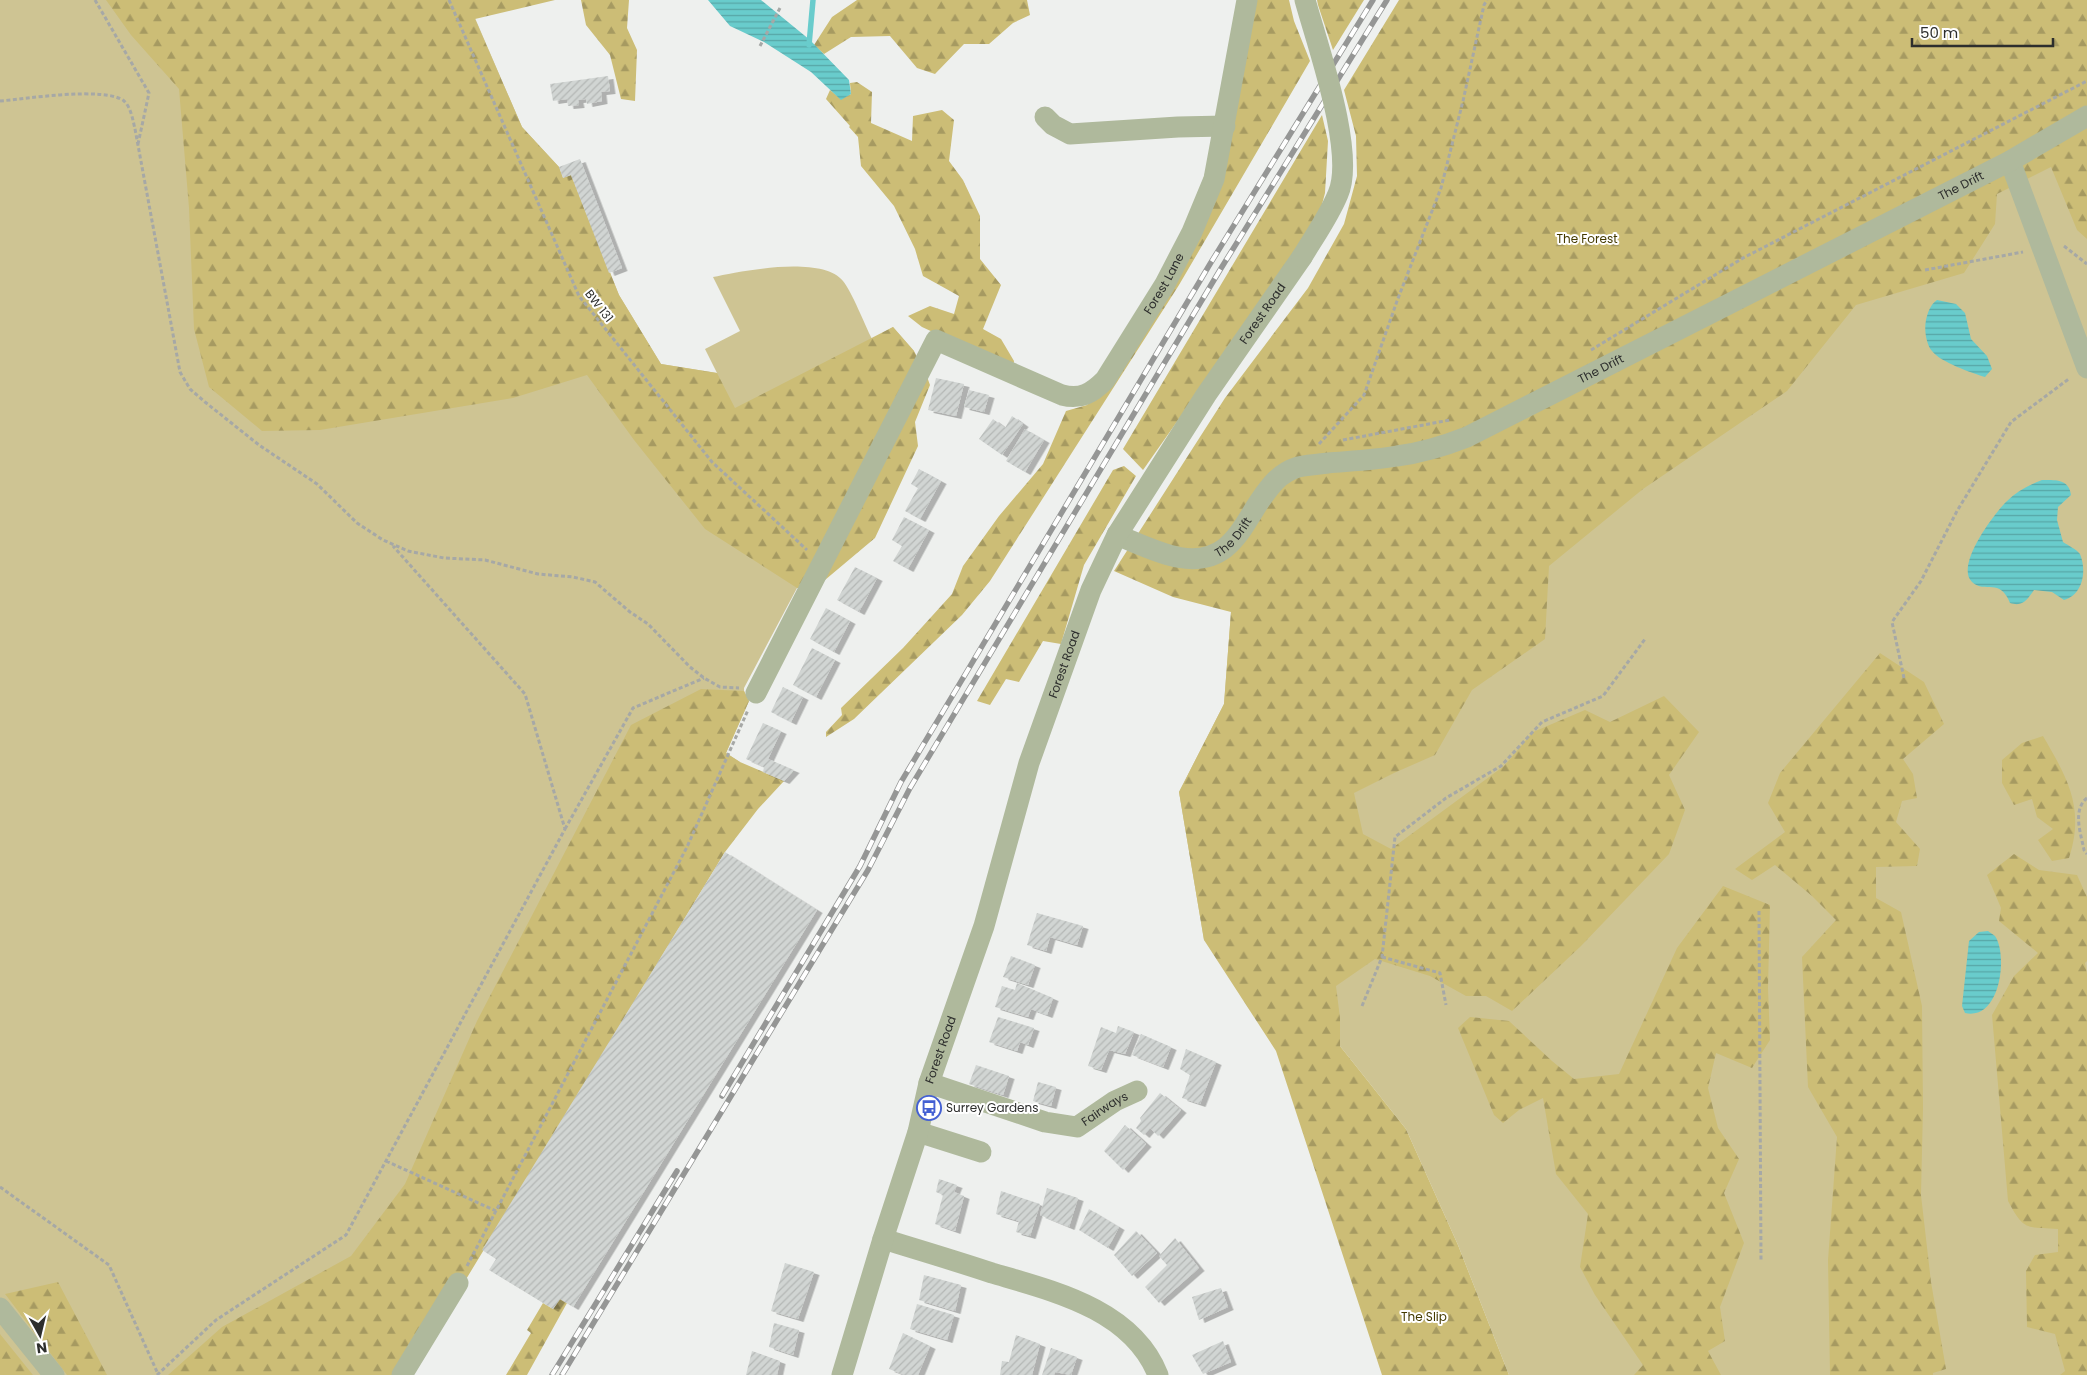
<svg xmlns="http://www.w3.org/2000/svg" width="2087" height="1375" viewBox="0 0 2087 1375" font-family="Poppins,sans-serif">
	<style>
		.green { fill: #cec493 }
		.forest { fill: url(#forest-firs) }
		.water { fill: url(#water-rules) }
		.lines { fill: none; stroke-linecap: round; stroke-linejoin: round }
		.stream { stroke: #69cccc; stroke-width: 5.5 }
		.building { fill: url(#building-hatch); filter: url(#shadow) }
		.path { stroke: #a6a8a6; stroke-width: 3; stroke-dasharray: 4 2.5; stroke-linecap: butt }
		.minor { stroke: #afb99c; stroke-width: 21 }
		.rail-casing { stroke: #959695; stroke-width: 5.5 }
		.rail { stroke: #fff; stroke-width: 4; stroke-dasharray: 11; stroke-linecap: butt }
		.minor-bridge { stroke: #afb99c; stroke-width: 21 }
		.labels { text-anchor: middle; stroke-width: 4; stroke-linejoin: round; paint-order: stroke }
		.street-label { font-size: 12px; fill: #2d2e2d; stroke: #fff }
		.park-label { font-size: 12px; fill: #443a00; stroke: #fff }
		.poi-label { font-size: 12px; fill: #2d2e2d; stroke: #fff; text-anchor: start }
	</style>
	<defs>
		<pattern id="forest-firs" width="22" height="20" patternUnits="userSpaceOnUse" patternTransform="scale(1.25)"><rect width="22" height="20" fill="#ccbd76"/><path d="M5 1l3.5 6h-7zM16 11l3.5 6h-7z" fill="#a69a61"/></pattern>
		<pattern id="water-rules" width="6" height="5" patternUnits="userSpaceOnUse" patternTransform="scale(1.25)"><rect width="6" height="5" fill="#69cccc"/><path d="M0 2.5h6" fill="none" stroke="#57a6a6"/></pattern>
		<pattern id="building-hatch" width="6" height="6" patternUnits="userSpaceOnUse" patternTransform="scale(1.25)"><rect width="6" height="6" fill="#d1d5d3"/><path d="M-1 1l2-2M0 6l6-6M5 7l2-2" fill="none" stroke="#b4b7b5"/></pattern>
		<filter id="shadow"><feDropShadow dx="5.5" dy="3" stdDeviation="0" flood-color="#0004"/></filter>
	</defs>
	<rect width="100%" height="100%" fill="#eef0ee"/>
	<path class="green" d="M0,0H471L475,18L522,127L559,167L563,178L571,175L619,295L661,364L717,373L705,349L740,331L713,277C741,271 822,255 843,281C853,294 864,323 872,339L893,327L914,351L819,585L797,588L744,688V691L749,701L726,753L740,762L482,1250L408,1375H0Z
		M2087,141V1375H1509L1458,1245L1406,1129L1340,1046V1018L1204,940L1179,792L1224,704L1231,612Z"/>
	<path class="forest" d="M106,0H555L475,19L522,127L559,167L563,178L571,175L619,295L661,364L717,373L735,408L893,327L914,351L926,374L930,385L915,422L918,446L875,538L819,585L797,588L705,529L634,440L587,375L513,398L320,430L262,431L209,387L194,329L189,208L179,89L131,35Z
		M581,0H629L627,28L637,50L635,101L621,99L610,55L586,25Z
		M857,0H1027L1030,15L1013,23L989,44H964L935,74L917,68L890,36L851,37L824,54L814,45L832,17Z
		M1254,0H1289L1294,21L1310,61L1179,285L990,581L962,615L854,719L826,737V732L842,715L841,708L903,648L952,594L963,566L999,516L1043,464L1066,411L1087,405L1175,279Z
		M1317,0H1364L1333,50L1318,5Z
		M1399,0H2087V239L2077,230L2051,167L1997,194L1995,224L1964,273L1856,305L1787,391L1643,489L1549,566L1545,639L1472,690L1435,755L1394,773L1354,793L1363,834L1391,849L1504,766L1533,732L1585,710L1610,722L1664,696L1699,732L1669,775L1685,810L1669,854L1581,946L1512,1011L1486,996H1466L1430,976L1375,959L1336,986L1340,1018V1046L1406,1129L1458,1245L1509,1375H1382L1276,1051L1204,940L1179,792L1224,704L1231,612L1173,597L1114,571L1225,398L1308,288L1344,224L1357,176L1356,136L1344,90Z
		M857,82L872,92L871,123L912,141L913,116L942,110L954,120L949,161L963,180L980,216V259L1001,285L983,329L1001,339L1014,361L1013,369L922,327L908,316L930,306L954,314L959,296L923,276L915,249L894,206L861,166L858,137L849,127L850,126L826,99L830,90L841,99L851,94L850,83Z
		M1322,115L1328,141L1325,193L1319,216L1245,325L1143,470L1123,449Z
		M1124,466L1136,476L1084,565L1061,644L1043,641L1019,682L1006,679L990,705L977,701L1113,470Z
		M1880,653L1924,682L1944,724L1903,759L1913,774L1917,798L1902,801L1896,822L1920,849L1917,866L1876,867V898L1901,912L1922,1006L1923,1108L1921,1195L1931,1282L1946,1369L1933,1373V1375H1830L1828,1260L1837,1137L1808,1087L1802,957L1836,920L1812,896L1775,865L1752,880L1735,869L1785,832L1768,803L1780,773Z
		M701,689L744,691L749,701L726,753L740,762L784,781L758,809L725,852L408,1375H168L222,1327L351,1256L405,1184L477,1021L631,725Z
		M2043,736C2068,779 2085,808 2069,858L2052,861L2038,840L2053,829L2037,817L2032,799L2014,805L2002,783V760L2022,743Z
		M2014,854L2039,870L2077,875L2087,897V961L2085,963L2087,974V1375H2060L2065,1371L2055,1334L2027,1327L2026,1271L2035,1255L2058,1252V1229C2026,1227 2024,1231 2008,1201L1992,1015L2014,976L2038,953L1999,921L2001,908L1987,875Z
		M1723,886L1770,905L1768,988L1770,1040L1752,1068L1716,1053L1708,1088L1718,1128L1739,1159L1724,1193L1744,1243L1720,1307L1725,1341L1708,1351L1721,1375H1634L1643,1365L1595,1295L1580,1267L1588,1214L1556,1174L1543,1098L1519,1110L1503,1123L1494,1115L1458,1028L1470,1017L1509,1021L1552,1061L1574,1079L1619,1074L1677,948Z
		M58,1282L107,1375H67L5,1294Z
		M560,1299L567,1303L527,1375H506L531,1333L527,1330L543,1303L553,1309Z
		M0,1334L33,1375H0Z"/>
	<path class="water" d="M708,0H761L810,40L849,80L851,94L841,100L811,72L764,42L730,26Z
		M1937,300L1956,304L1965,313L1971,339L1987,356L1992,369L1985,377C1972,373 1940,362 1932,351C1926,344 1924,329 1926,320C1928,312 1930,305 1937,300Z
		M2042,480C2056,480 2069,479 2071,495L2058,507L2057,520L2063,542C2069,546 2076,549 2080,554C2087,571 2083,595 2064,600L2052,592L2034,590C2027,600 2023,607 2010,603C2000,577 1985,594 1972,582C1955,566 1993,515 2006,502C2016,492 2029,485 2042,480Z
		M1988,931C1990,933 1993,934 1995,936C2008,954 2001,1021 1965,1013L1962,1006L1969,941L1979,932Z"/>
	<g class="lines">
		<path class="stream" d="M809,45L813,0"/>
	</g>
	<path class="building" d="M608,76L610,91L601,92L602,101L587,104L586,99L578,100L579,105L568,106L567,99L553,101L550,84Z
		M580,159L622,268L609,273L571,175L563,178L559,167Z
		M936,378L964,384L956,416L928,410Z
		M969,390L989,395L984,412L964,407Z
		M1012,416L1023,424L1002,455L979,439L993,419L1005,428Z
		M1025,429L1044,440L1025,472L1006,461Z
		M919,469L941,481L920,519L905,511L918,488L911,484Z
		M904,517L929,530L908,569L893,561L902,546L892,540Z
		M855,567L877,578L859,612L837,600Z
		M826,608L850,621L834,652L810,639Z
		M812,648L835,660L816,697L793,685Z
		M783,687L803,697L791,722L771,712Z
		M763,723L781,731L768,759L794,770L784,781L763,772L764,767L746,759Z
		M725,852L817,910L573,1307L560,1299L553,1309L489,1270L496,1259L482,1250Z
		M1037,913L1083,926L1077,945L1050,937L1046,951L1027,945Z
		M1011,956L1035,965L1028,985L1003,977Z
		M1017,983L1053,998L1047,1015L1031,1009L1028,1017L995,1007L1002,986L1015,990Z
		M998,1017L1034,1028L1028,1045L1020,1042L1017,1051L989,1042Z
		M1118,1026L1134,1032L1125,1054L1109,1050L1101,1070L1088,1066L1101,1027L1116,1033Z
		M1141,1034L1171,1047L1163,1067L1132,1055Z
		M1186,1049L1216,1062L1200,1104L1182,1098L1190,1075L1180,1069Z
		M976,1065L1009,1076L1003,1095L969,1084Z
		M1038,1082L1056,1087L1051,1106L1033,1101Z
		M1160,1093L1181,1110L1158,1136L1150,1128L1144,1135L1136,1128L1141,1121L1140,1118Z
		M1125,1125L1146,1144L1123,1170L1104,1151Z
		M939,1179L957,1185L954,1192L964,1196L955,1231L935,1224L943,1195L936,1192Z
		M1047,1188L1078,1198L1069,1227L1040,1215Z
		M1001,1191L1040,1204L1030,1236L1016,1232L1019,1221L996,1214Z
		M1089,1209L1119,1227L1108,1248L1079,1230Z
		M1136,1231L1157,1253L1132,1276L1114,1255Z
		M1175,1238L1199,1268L1159,1303L1145,1287L1167,1265L1159,1256Z
		M785,1263L814,1272L798,1319L771,1311Z
		M924,1275L961,1285L955,1311L919,1300Z
		M1221,1288L1228,1307L1199,1320L1192,1297Z
		M917,1304L954,1315L947,1340L910,1329Z
		M774,1323L799,1330L793,1355L769,1347Z
		M903,1333L930,1346L918,1375H905L889,1369Z
		M1016,1335L1040,1344L1032,1375H1000L1002,1361L1009,1362Z
		M1223,1341L1231,1362L1203,1374L1192,1355Z
		M1051,1348L1077,1357L1071,1375L1055,1372L1054,1375H1042Z
		M752,1351L780,1361L777,1375H746Z"/>
	<g class="lines">
		<path class="path" d="M95,0L149,93L138,144
			M449,0L579,296L712,462L807,550
			M760,46L781,6
			M0,101C24,99 106,86 124,101C131,107 133,121 135,129L180,372L190,389L205,402L259,445L317,484L357,523L383,540L408,551L444,558L485,560L538,574L573,577L595,582L630,612L648,624L690,667L704,678L720,687L739,688
			M2064,246L2087,264
			M1925,270L2023,252
			M1591,350L1743,258L2087,81
			M1343,440L1450,420
			M1319,444L1364,395L1397,301L1441,188L1463,101L1484,5L1487,0
			M1904,678L1892,622L1921,581L1957,511L2011,422L2070,378
			M2087,798C2072,810 2081,834 2084,850L2087,854
			M565,829L633,708L704,678
			M1759,911L1761,1261
			M1382,957L1440,973L1446,1005
			M1362,1006L1382,957L1395,837L1446,798L1501,766L1542,722L1603,696L1645,639
			M386,1161L496,1211
			M0,1187L109,1265L158,1374
			M467,1266L687,847L748,710
			M157,1375L216,1320L346,1235L565,829L525,694L393,546"/>
		<g class="minor">
			<path d="M1045,117L1053,125L1070,134L1178,127L1225,126"/>
			<path d="M2010,161L2087,368"/>
			<path id="s1" d="M1117,535C1150,548 1193,573 1225,548C1240,536 1249,517 1259,502C1270,486 1279,473 1298,467C1308,465 1319,464 1328,463C1351,461 1374,460 1397,456C1421,453 1444,446 1467,437L2010,161L2087,116"/>
			<path id="s2" d="M756,693L936,340L1062,395C1081,400 1092,393 1105,380L1165,284L1192,232L1214,179L1247,0"/>
			<path id="s3" d="M929,1083L1045,1122L1077,1127L1115,1101L1137,1091"/>
			<path d="M918,1132L981,1152"/>
			<path d="M883,1239C919,1250 956,1261 992,1273C1053,1291 1132,1309 1158,1375"/>
			<path d="M0,1308L54,1375"/>
			<path d="M402,1375L458,1283"/>
			<path id="s4" d="M842,1375L883,1239L918,1132L929,1083L984,926L1029,763L1091,590L1117,535L1206,395L1302,257"/>
		</g>
		<defs>
			<path id="rail" d="M722,1096L860,866L901,782L1210,264L1373,0
				M552,1375L677,1171
				M562,1375L868,870L910,788L1220,270L1387,0"/>
		</defs>
		<use href="#rail" class="rail-casing"/>
		<use href="#rail" class="rail"/>
		<path class="minor-bridge" d="M1302,257C1314,237 1329,216 1338,194C1356,153 1317,44 1305,0"/>
	</g>
	<defs>
		<symbol id="bus-ring" viewBox="-11 -11 22 22"><circle r="9.5" fill="#fff" stroke="#4460d3" stroke-width="1.5"/><path d="M-5-6H5V4H4V6H2V4H-2V6H-4V4H-5ZM-3.5-4V0h7V-4ZM-3.5 1.2v1.5H-2V1.2ZM2 1.2v1.5H3.5V1.2Z" fill="#4460d3"/></symbol>
	</defs>
	<g fill-rule="evenodd">
		<use href="#bus-ring" x="915" y="1094" width="28" height="28"/>
	</g>
	<g class="labels">
		<g class="street-label">
			<text dy="4" stroke="none"><textPath href="#s1" startOffset="952">The Drift</textPath></text>
			<text dy="4" stroke="none"><textPath href="#s2" startOffset="695">Forest Lane</textPath></text>
			<text transform="translate(599 306) rotate(52)" y="4">BW 131</text>
			<text dy="4" stroke="none"><textPath href="#s4" startOffset="1150">Forest Road</textPath></text>
			<text dy="4" stroke="none"><textPath href="#s1" startOffset="548">The Drift</textPath></text>
			<text dy="4" stroke="none"><textPath href="#s1" startOffset="128">The Drift</textPath></text>
			<text dy="4" stroke="none"><textPath href="#s4" startOffset="745">Forest Road</textPath></text>
			<text dy="4" stroke="none"><textPath href="#s4" startOffset="340">Forest Road</textPath></text>
			<text dy="4" stroke="none"><textPath href="#s3" startOffset="188">Fairways</textPath></text>
		</g>
		<g class="park-label">
			<text x="1587" y="243">The Forest</text>
			<text x="1424" y="1321">The Slip</text>
		</g>
		<g class="poi-label">
			<text x="946" y="1112">Surrey Gardens</text>
		</g>
	</g>
	<g transform="translate(40 1335) rotate(172)" stroke="#ffffff" stroke-width="4" paint-order="stroke">
	<path d="M0-4L9 19L0 12L-9 19Z" fill="#2d2e2d"/>
	<text y="-8" font-size="14" font-weight="bold" text-anchor="middle" fill="#2d2e2d">N</text>
	</g>
	<path d="M1912 38v8h141v-8" fill="none" stroke="#2d2e2d" stroke-width="2.5"/>
	<text x="1920" y="38" font-size="15" fill="#2d2e2d" stroke="#ffffff" stroke-width="4" paint-order="stroke">50 m</text>
</svg>
